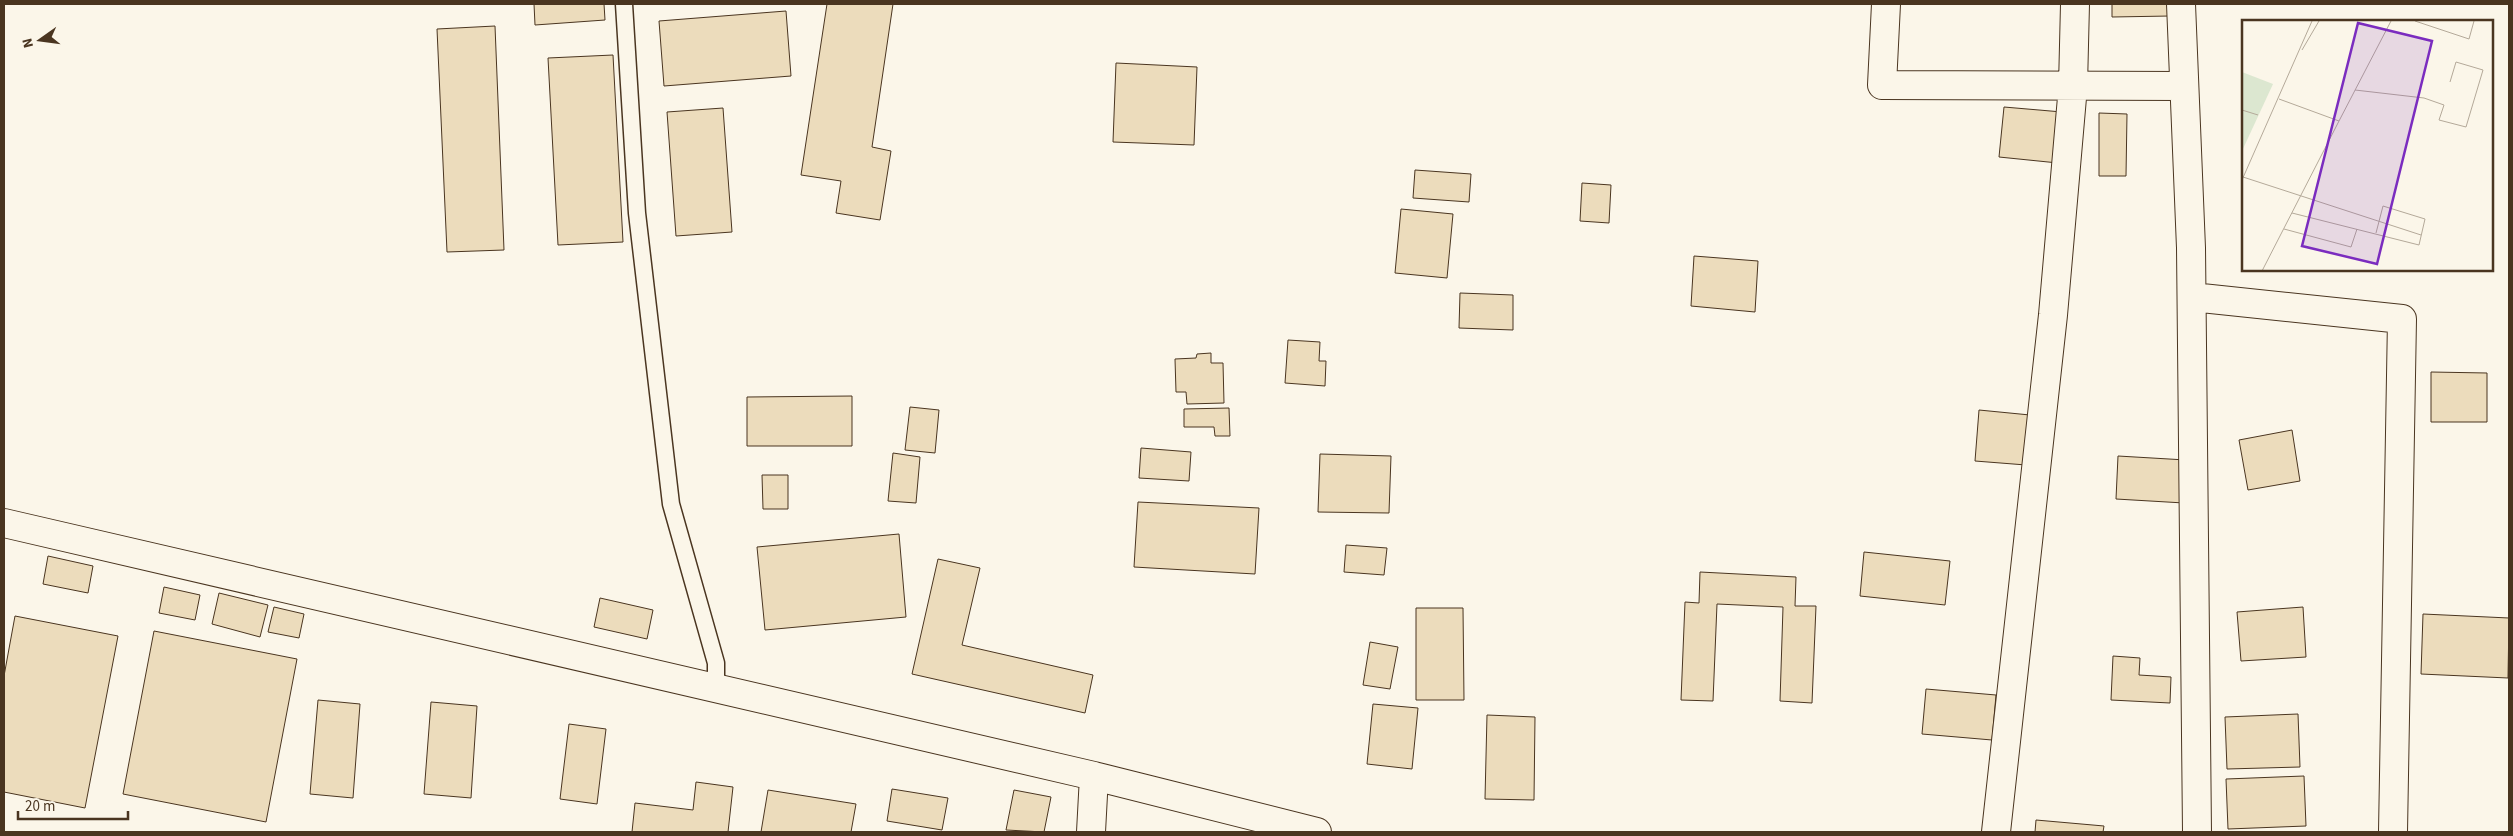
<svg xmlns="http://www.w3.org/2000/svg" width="2513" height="836" viewBox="0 0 2513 836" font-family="'Source Sans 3',sans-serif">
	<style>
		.building { fill: #ecdcbc; stroke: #4a3520 }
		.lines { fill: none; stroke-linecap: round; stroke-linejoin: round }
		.lane-casing { stroke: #4a3520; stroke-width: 19 }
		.street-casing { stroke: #4a3520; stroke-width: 30 }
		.lane { stroke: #fbf6e9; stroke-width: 16 }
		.street { stroke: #fbf6e9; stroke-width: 28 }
		.inset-road { fill: none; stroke: #b4a999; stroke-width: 1 }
		.view { fill: #7b2cbf; fill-opacity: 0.15; stroke: #7b2cbf; stroke-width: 2.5 }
		.inset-edge { fill: none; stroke: #4a3520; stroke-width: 2.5 }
	</style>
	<rect width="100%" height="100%" fill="#fbf6e9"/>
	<path class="building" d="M534,4H604L605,20L535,25Z
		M827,4H893L872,147L891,151L880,220L836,213L841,181L801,175Z
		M2112,4H2170V16L2112,17Z
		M786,11L791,76L664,86L659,21Z
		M495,26L504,250L447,252L437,29Z
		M613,55L623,242L558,245L548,58Z
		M1116,63L1197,67L1194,145L1113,142Z
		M2004,107L2062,112L2058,163L1999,157Z
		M723,108L732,232L676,236L667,112Z
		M2099,113L2127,114L2126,176H2099Z
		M1415,170L1471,174L1469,202L1413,198Z
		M1582,183L1611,185L1609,223L1580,221Z
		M1401,209L1453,214L1447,278L1395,273Z
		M1694,256L1758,261L1755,312L1691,306Z
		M1460,293L1513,295V330L1459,328Z
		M1288,340L1320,342L1319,361H1326L1325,386L1285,383Z
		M1211,353V363H1223L1224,403L1187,404L1186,392H1176L1175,359L1196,358L1197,354Z
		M2431,372L2487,373V422H2431Z
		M852,396V446H747V397Z
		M910,407L939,410L935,453L905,450Z
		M1229,408L1230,436H1215L1214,427H1184V409Z
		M1979,410L2030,415L2026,465L1975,461Z
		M2292,430L2300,481L2248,490L2239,440Z
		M1141,448L1191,452L1189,481L1139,478Z
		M893,453L920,457L916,503L888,501Z
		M1320,454L1391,456L1389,513L1318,512Z
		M2118,456L2186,460L2184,503L2116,499Z
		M762,475H788V509H763Z
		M1138,502L1259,508L1255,574L1134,567Z
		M899,534L906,617L765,630L757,547Z
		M1346,545L1387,548L1384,575L1344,572Z
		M1864,552L1950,561L1945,605L1860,596Z
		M48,556L93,566L88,593L43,584Z
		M938,559L980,568L962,645L1093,675L1085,713L912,674Z
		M1700,572L1796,577L1795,606H1816L1812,703L1780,701L1783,607L1717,604L1713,701L1681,700L1685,602L1699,603Z
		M164,587L200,595L195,620L159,613Z
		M219,593L268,605L260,637L212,624Z
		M600,598L653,610L647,639L594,627Z
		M274,607L304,614L299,638L268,632Z
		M2303,607L2306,657L2241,661L2237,612Z
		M1416,608H1463L1464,700H1416Z
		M2423,614L2509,618L2508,678L2421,674Z
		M15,616L118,636L85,808L4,792V676Z
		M154,631L297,659L266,822L123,794Z
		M1370,642L1398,647L1390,689L1363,685Z
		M2113,656L2140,658L2139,675L2171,677L2170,703L2111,700Z
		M1926,689L1996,695L1992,740L1922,734Z
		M318,700L360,704L353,798L310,794Z
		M431,702L477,706L471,798L424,794Z
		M1373,704L1418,708L1412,769L1367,764Z
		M2298,714L2300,767L2227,769L2225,717Z
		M1487,715L1535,717L1534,800L1485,799Z
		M569,724L606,729L597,804L560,799Z
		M2304,776L2306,826L2228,829L2226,779Z
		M696,782L733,787L728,832H632L635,803L693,810Z
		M892,789L948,798L942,830L887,821Z
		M768,790L856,804L851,832H761Z
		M1014,790L1051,797L1044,832L1006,830Z
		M2036,820L2104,826L2103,832H2035Z"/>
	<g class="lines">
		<defs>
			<path id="lane" d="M624,4L637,213L671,504L716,663V690"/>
			<path id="street" d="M1886,4L1882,85L2183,86
				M2181,4L2191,248L2197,832
				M2192,297L2402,319L2393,832
				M4,523L1094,776L1091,832
				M1094,776L1317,832
				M1996,832L2053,315L2073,86L2075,4"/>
		</defs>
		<use href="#lane" class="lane-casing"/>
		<use href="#street" class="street-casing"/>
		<use href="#lane" class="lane"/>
		<use href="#street" class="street"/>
	</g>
	<g transform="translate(2242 20)">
		<rect width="251" height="251" fill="#fbf6e9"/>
		<path d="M0,52L31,64L0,131Z" fill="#dce7d0"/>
		<path class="inset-road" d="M173,1L227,19L232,1M60,30L77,1M113,70L182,78L202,85L197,100L224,107L241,50L214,42L208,62M37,79L97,101L149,1M0,90L16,95M1,157L179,215M0,160L70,1M50,193L177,225L183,199L141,186L134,213M42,209L109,227L115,209M20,251L97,101"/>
		<path class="view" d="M116,3L190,21L135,244L60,226Z"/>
		<rect width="251" height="251" class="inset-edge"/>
	</g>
	<rect width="2513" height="836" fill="none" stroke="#4a3520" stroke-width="10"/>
	<g transform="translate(40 40) rotate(256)" stroke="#fbf6e9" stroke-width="4" paint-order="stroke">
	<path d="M0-4L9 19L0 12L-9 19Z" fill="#4a3520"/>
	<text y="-8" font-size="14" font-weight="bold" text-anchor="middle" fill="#4a3520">N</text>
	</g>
	<path d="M18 811v8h110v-8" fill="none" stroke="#4a3520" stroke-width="2.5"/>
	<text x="25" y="811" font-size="15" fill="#4a3520" stroke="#fbf6e9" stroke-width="4" paint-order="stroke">20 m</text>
</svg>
